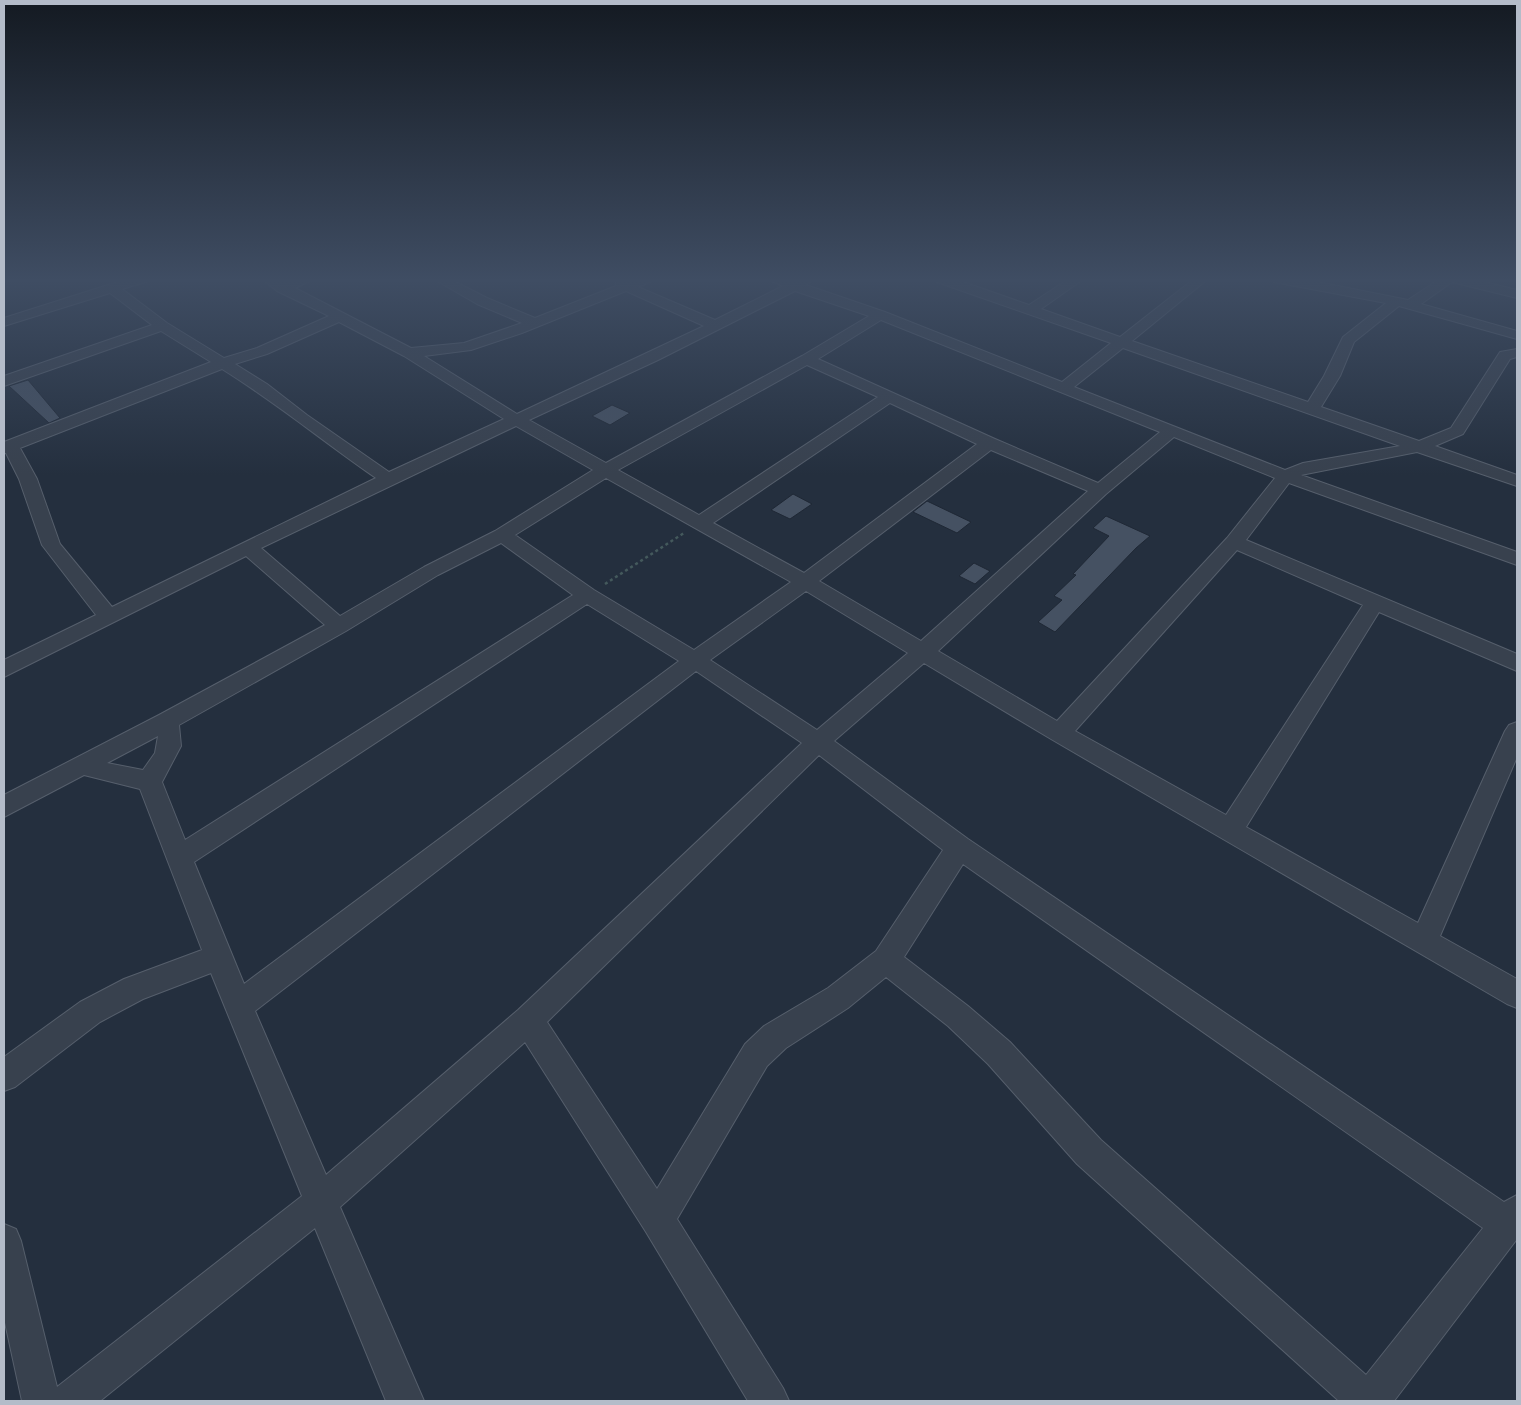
<svg xmlns="http://www.w3.org/2000/svg" width="1521" height="1405" viewBox="0 0 1521 1405" font-family="Barlow,sans-serif">
	<style>
		.building { fill: #455162; stroke: #1f2835 }
		.lines { fill: none; stroke-linecap: round; stroke-linejoin: round }
		.street-casing { stroke: #565f6c; stroke-width: 2 }
		.path { stroke: #44595c; stroke-width: 2.5; stroke-dasharray: 3 3; stroke-linecap: butt }
		.street { fill: #38414e; fill-rule: evenodd }
	</style>
	<rect width="100%" height="100%" fill="#242f3e"/>
	<path class="building" d="M28,380L60,418L49,423L9,386Z
		M612,405L630,413L610,425L592,416Z
		M793,494L812,504L790,519L771,510Z
		M927,501L971,522L957,533L913,512Z
		M1106,516L1150,536L1136,548L1055,632L1038,622L1062,600L1054,596L1076,575L1073,574L1109,536L1093,528Z
		M974,563L990,571L975,584L959,576Z"/>
	<g class="lines">
		<defs>
			<path id="street" d="M130,278H150L149,281L122,289L167,323L224,358L257,348L329,316L277,291L261,278H277L285,282L297,278H316L295,288L411,348L464,343L522,323L477,304L432,278H448L487,298L535,318L616,286V281L659,278L638,287L715,320L783,286L765,278H784L793,281L800,278H816L806,285L885,312L1062,382L1111,343L934,281L933,278H952L1029,305L1070,278H1085L1041,309L1120,337L1195,278H1209L1132,341L1308,402L1324,376L1343,337L1386,303L1274,282L1268,278H1298L1408,300L1441,278H1468L1517,290V298L1452,282L1421,304L1517,331V339L1399,306L1354,342L1340,376L1321,407L1419,441L1451,428L1500,352L1517,349V357L1510,359L1463,434L1435,446L1517,475V486L1417,452L1301,475L1517,552V565L1289,483L1246,540L1517,654V671L1379,612L1246,827L1418,923L1505,731L1509,725L1517,722V757L1440,936L1517,979V1008L1507,1004L1051,739L924,663L834,741L968,839L1504,1202L1517,1195V1239L1394,1401H1339L1077,1164L988,1064L948,1026L886,977L848,1008L786,1048L767,1066L677,1219L783,1388L789,1401H748L646,1232L525,1042L340,1207L424,1401H386L315,1228L100,1401H22L4,1318V1224L16,1229L21,1241L57,1387L302,1196L211,973L143,999L100,1022L15,1087L4,1091V1057L80,1002L124,979L202,950L140,789L84,775L4,817V795L159,715L325,625L246,556L4,677V660L96,615L42,545L19,479L6,453H4V442L211,362L161,331L4,386V376L152,325L110,293L4,326V318ZM626,291L704,326L517,414L424,356L471,350L522,333ZM795,291L869,316L802,356L606,463L529,420L658,360ZM881,320L1160,432L1098,483L995,439L818,359ZM339,322L404,356L504,419L389,472L307,415L267,384L235,364L267,354ZM1123,348L1400,446L1303,463L1285,470L1074,387ZM807,365L878,397L699,515L618,470ZM222,369C275,402 324,442 376,478L112,607L60,544L37,479L20,448ZM890,403L977,444L804,573L713,523ZM516,426L593,470L495,531L424,567L340,616L261,548ZM1174,437L1275,478L1227,538L1057,721L938,651L1106,494ZM991,450L1088,491L921,641L819,581ZM606,478L791,582L694,650L594,590L515,535ZM501,543L573,595L185,840L162,782L181,746L179,725L346,631L438,575ZM1237,550L1363,605L1226,815L1075,731ZM806,591L908,653L817,730L710,660ZM587,604L679,661L244,984L194,862ZM696,671L802,743L518,1010L326,1175L255,1011ZM158,736L155,753L143,770L107,763ZM819,755L943,850L876,951L828,988L764,1026L745,1044L657,1189L547,1022ZM963,864L1483,1228L1366,1375L1101,1140L1010,1042L968,1006L904,957Z"/>
		</defs>
		<use href="#street" class="street-casing"/>
		<path class="path" d="M605,584L684,533"/>
		<use href="#street" class="street"/>
	</g>
	<linearGradient id="sky" x2="0" y2="1"><stop stop-color="#141a22"/><stop offset="0.59" stop-color="#3f4d63"/><stop offset="1" stop-color="#3f4d63" stop-opacity="0"/></linearGradient>
	<rect width="1521" height="475" fill="url(#sky)"/>
	<rect width="1521" height="1405" fill="none" stroke="#b4bcc9" stroke-width="10"/>
</svg>
